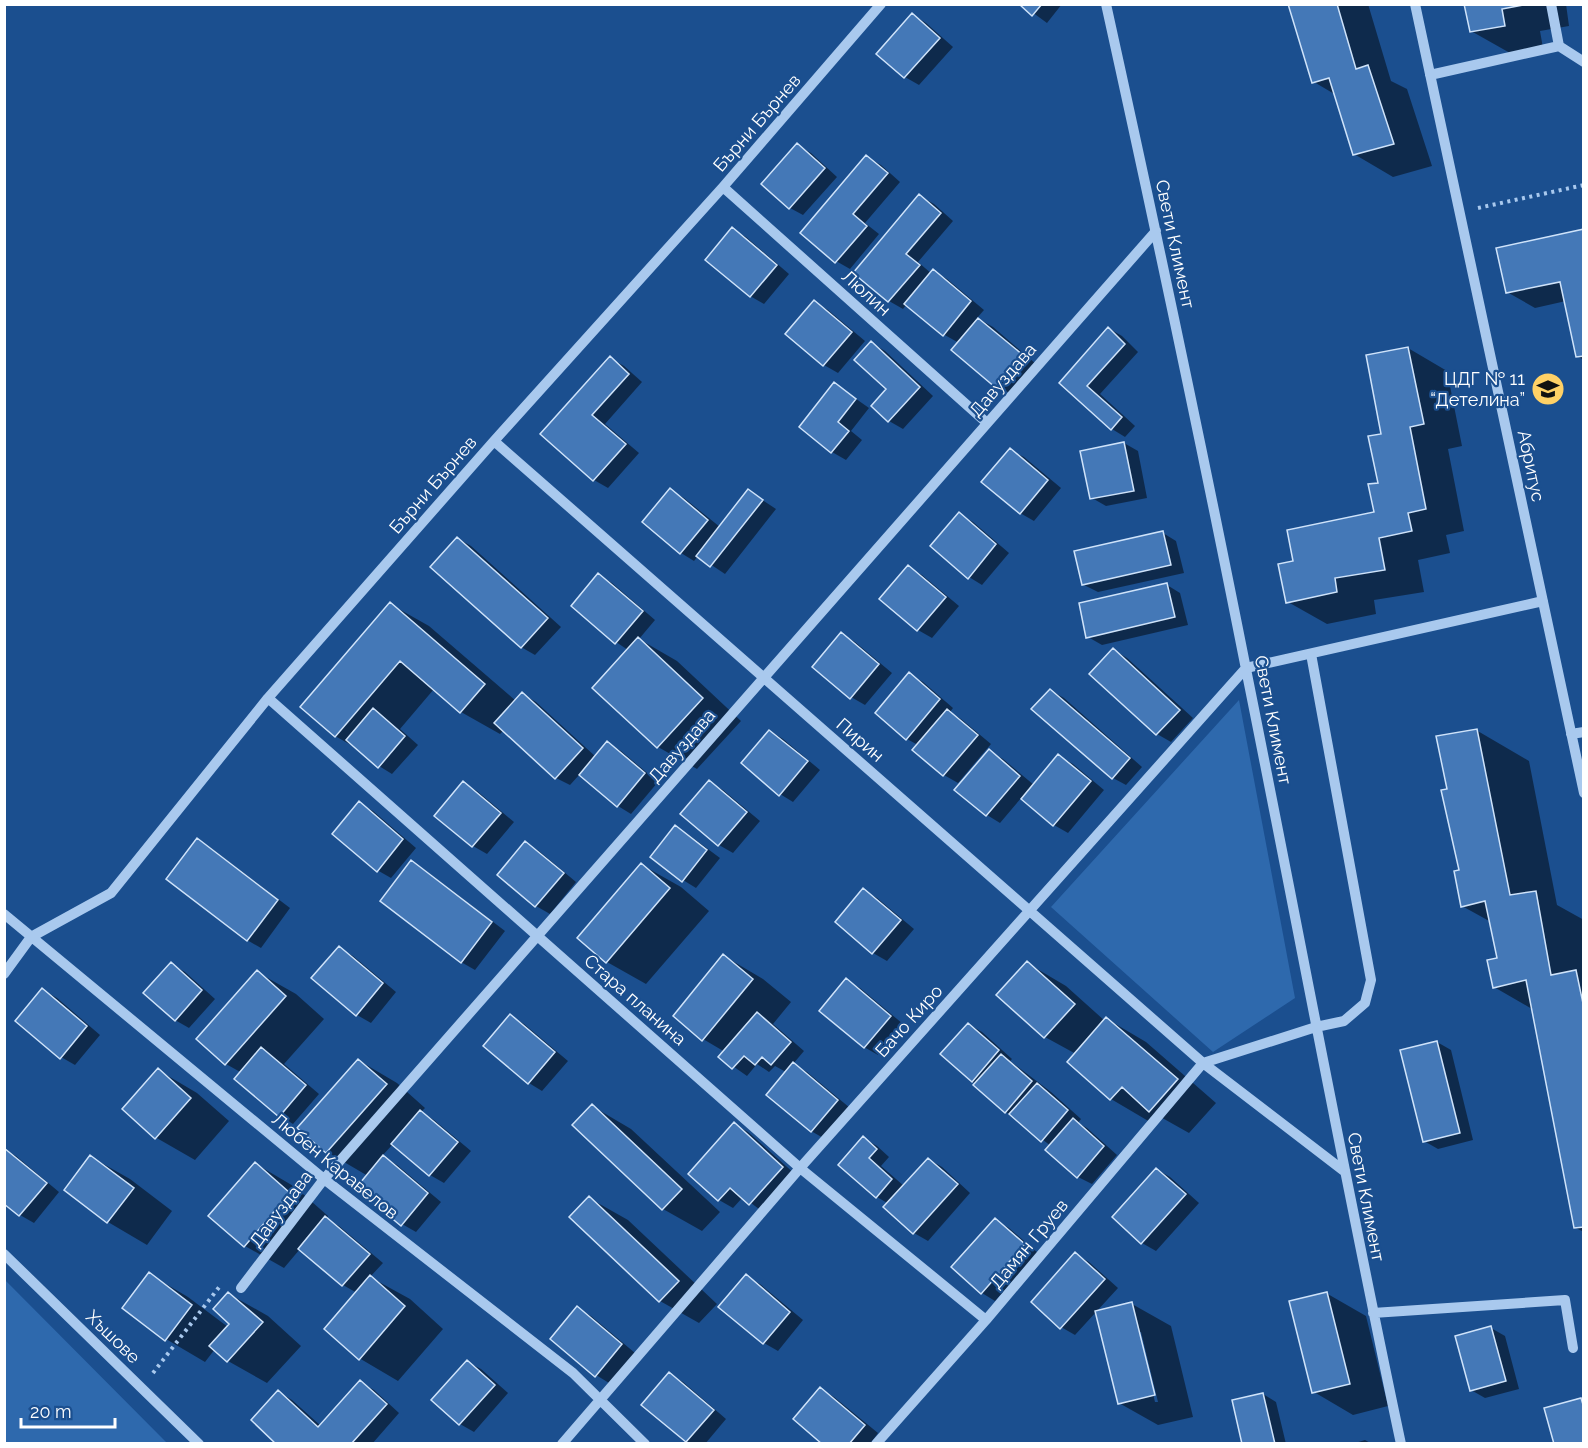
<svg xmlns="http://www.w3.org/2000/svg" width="1588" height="1448" viewBox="0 0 1588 1448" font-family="Raleway,sans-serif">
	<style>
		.green { fill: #2e69ad }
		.shadow { fill: #0007; fill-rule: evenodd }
		.building { fill: #4478b7; stroke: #cfe3fa; stroke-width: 1.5 }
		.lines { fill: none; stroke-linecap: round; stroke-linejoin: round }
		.path { stroke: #a9c9ee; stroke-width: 4; stroke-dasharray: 3 4.5; stroke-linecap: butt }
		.minor { stroke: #a9c9ee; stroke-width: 10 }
		.labels { text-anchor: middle; stroke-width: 4.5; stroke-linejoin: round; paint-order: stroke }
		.street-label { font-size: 18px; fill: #fff; stroke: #1b4f8f }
		.poi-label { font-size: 18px; fill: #fff; stroke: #1b4f8f; text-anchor: end }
	</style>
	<rect width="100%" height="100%" fill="#1b4f8f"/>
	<path class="green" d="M1239,700L1295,998L1213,1052L1051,907Z
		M4,1280H5L167,1443H5Z"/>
	<path class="shadow" d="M1021,4H1062L1047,23Z
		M1289,4H1368L1391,81L1407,89L1432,166L1393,177L1354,154L1336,95L1314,82Z
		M1466,4H1566L1569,26L1540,31L1543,48L1510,53L1471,31Z
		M913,15L926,23L953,47L919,85L905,77L878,53Z
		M797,145L811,153L837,177L803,215L790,208Z
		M867,157L881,165L900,182L865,223L879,234L850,269L836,261Z
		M920,196L934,204L953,221L918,262L932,274L933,271L947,279L984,310L977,318L993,327L1036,364L1011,394L997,386L959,343L943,334L907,304L903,309L889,301L855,273Z
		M732,229L746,237L789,274L764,304L750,296Z
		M1584,231V360L1577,356L1566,301L1535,308L1507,292Z
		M814,302L828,310L865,341L838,373L824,365L787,334Z
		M1108,328L1122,336L1138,352L1100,394L1135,426L1125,437L1112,429L1061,383Z
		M872,343L885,351L933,396L903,429L889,421L888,389Z
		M1408,348L1447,371L1462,446L1448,449L1464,531L1446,535L1450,553L1418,560L1424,592L1374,600L1376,614L1327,624L1288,602L1295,562L1376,513L1382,435Z
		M610,358L624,366L642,382L605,424L639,453L608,488L594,480L542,434Z
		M835,384L869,408L851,431L862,440L846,460L832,452L801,427Z
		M1124,443L1138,451L1147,498L1106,506L1092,498Z
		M1010,450L1024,457L1061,488L1034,521L1020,513Z
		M670,490L684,498L720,527L749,491L776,509L725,574L698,556L694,561L681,553Z
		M959,514L973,522L1009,553L982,585L969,577Z
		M1163,533L1176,541L1184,573L1098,592L1084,585Z
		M457,538L471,546L561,627L535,655L521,647Z
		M908,567L922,575L959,606L932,638L918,630L881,599Z
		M599,575L612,583L655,620L639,639L677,661L741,721L697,769L658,747L628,650L616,642Z
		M1167,585L1180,593L1188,625L1102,645L1088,637Z
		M390,604L429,626L516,701L523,694L536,702L596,757L608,743L621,751L658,782L631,814L618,806L580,774L570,785L556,778L504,730L500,734L461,712L434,689L400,729L418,745L392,774L379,766L360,750L335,736Z
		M841,634L855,642L892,673L865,705L851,697Z
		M1114,650L1127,658L1193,718L1171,742L1157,734L1092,674Z
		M909,674L923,682L953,708L950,712L961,719L991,744L958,783L944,775L914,750L918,745L907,739Z
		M1050,690L1064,698L1142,767L1126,785L1113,778Z
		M1476,730L1529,761L1557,905L1584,920V1232L1576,1228L1532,1009L1494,987L1499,959L1491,922L1462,906L1461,871L1449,790Z
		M770,731L783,739L820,770L793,802L780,794Z
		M989,751L1003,759L1034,785L1059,756L1073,764L1104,790L1068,833L1054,825L1022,797L1000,823L987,815L956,790Z
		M709,782L723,790L760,821L733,853L719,845Z
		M463,783L477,791L514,822L487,854L473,846L436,815Z
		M359,803L373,811L416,848L391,878L377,870Z
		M676,827L689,835L720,858L696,888L683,880Z
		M198,840L211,848L290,908L261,948L247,940Z
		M526,843L539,851L576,882L550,914L536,906L499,875Z
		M412,862L425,870L505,931L475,970L461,962Z
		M642,865L681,887L709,911L646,984L607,962Z
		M863,890L877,898L914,929L887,961L873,953L837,922Z
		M339,948L353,956L396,992L371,1023L357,1015L314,978Z
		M724,956L763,979L791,1002L773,1024L804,1051L793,1064L807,1072L850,1108L825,1139L811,1131L786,1072L775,1066L769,1072L757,1064L747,1076L720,1057L725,1052L703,1039Z
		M1027,963L1066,986L1105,1021L1107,1019L1146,1042L1216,1103L1189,1133L1157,1115L1150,1122L1111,1099L1069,1062L1076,1054L1045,1037L999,995Z
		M171,964L185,972L215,999L189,1028L175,1020Z
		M257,972L296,994L324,1019L284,1064L319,1094L293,1124L280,1116L242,1073L226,1064Z
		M846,980L860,988L903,1024L878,1055L864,1047Z
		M43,990L57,998L100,1035L75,1065L61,1057Z
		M511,1016L524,1024L568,1061L542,1091L529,1083Z
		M968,1024L982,1032L1012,1059L1010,1061L1051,1092L1081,1119L1078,1123L1087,1128L1117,1155L1092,1184L1078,1177L1051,1146L1006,1112L972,1081Z
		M1437,1042L1451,1050L1473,1140L1438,1149L1424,1141Z
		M358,1060L397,1083L425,1108L421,1112L434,1120L471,1151L444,1183L430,1175L393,1144L382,1156L397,1165L441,1202L416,1232L402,1224L368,1176L327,1152Z
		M158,1070L197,1093L229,1121L195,1160L155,1137Z
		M592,1106L631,1129L720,1212L702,1231L663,1209Z
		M734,1124L748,1132L796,1175L763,1212L743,1197L733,1208L719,1200L690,1174Z
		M863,1138L877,1146L889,1157L881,1166L904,1186L928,1159L942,1167L970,1193L928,1241L914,1233L889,1204L877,1197Z
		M4,1149L16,1156L59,1192L34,1223L20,1215L4,1202Z
		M91,1157L130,1179L172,1211L147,1245L108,1222L66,1190Z
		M256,1164L295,1187L328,1216L326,1219L339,1226L383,1263L370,1277L410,1299L443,1329L398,1381L359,1358L357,1293L343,1285L300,1249L284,1268L245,1246Z
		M1156,1169L1170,1177L1199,1203L1156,1251L1142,1243L1114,1217Z
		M589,1198L628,1220L717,1304L699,1323L660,1301Z
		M995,1220L1009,1228L1038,1253L995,1301L982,1293Z
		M1075,1254L1089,1262L1118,1288L1075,1335L1061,1327Z
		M149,1274L188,1297L228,1327L231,1324L229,1294L268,1316L301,1346L267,1383L228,1361L215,1349L205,1362L166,1339L124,1308Z
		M746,1276L760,1284L803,1320L778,1351L764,1343L721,1306Z
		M1326,1293L1366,1316L1388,1406L1353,1415L1314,1392Z
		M1132,1304L1171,1326L1193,1417L1158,1425L1119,1403ZM1138,1332H1141L1158,1402H1155Z
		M578,1308L591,1316L635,1353L609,1383L596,1375Z
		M1491,1328L1505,1336L1519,1389L1485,1398L1471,1390Z
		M467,1362L481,1369L508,1393L474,1432L460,1424L433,1400Z
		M669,1374L683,1382L726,1419L705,1444H691L687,1441Z
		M360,1382L374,1390L399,1413L372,1444H279V1392L292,1400L321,1426Z
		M821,1389L834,1397L878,1433L870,1444H824Z
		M1263,1394L1276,1402L1286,1444H1244Z
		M1365,1440L1372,1444H1352Z"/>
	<path class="building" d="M1019,4H1042L1032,16Z
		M1288,4H1337L1356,69L1368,65L1394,144L1353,155L1329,78L1312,83Z
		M1464,4H1528L1502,9L1505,26L1470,32Z
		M912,13L940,38L904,78L876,54Z
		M797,143L825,168L789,209L761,184Z
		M866,155L888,173L853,214L867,226L835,263L800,233Z
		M919,194L941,213L906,254L920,265L888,302L853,273Z
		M732,227L777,265L750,297L705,260Z
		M1584,229V356L1576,357L1560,282L1506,293L1496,248Z
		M933,269L971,301L943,336L904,304Z
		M814,300L852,332L823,366L785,334Z
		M978,318L1023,355L996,388L951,350Z
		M1108,327L1125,344L1087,386L1122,417L1111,430L1059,383Z
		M871,341L920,387L888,422L871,406L886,389L854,360Z
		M1408,347L1424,424L1410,427L1426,509L1408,513L1412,531L1379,538L1385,570L1335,578L1337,592L1286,603L1278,564L1293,561L1287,530L1374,512L1368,484L1378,483L1368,436L1381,434L1366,355Z
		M610,356L629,374L592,415L626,444L593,481L540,434Z
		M834,382L856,399L838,422L849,431L831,453L799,427Z
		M1124,442L1134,491L1090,499L1080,451Z
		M1010,448L1048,480L1020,514L981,482Z
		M670,488L708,520L680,554L642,522Z
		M748,489L763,500L710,567L696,556Z
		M959,512L996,544L968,579L930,546Z
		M1163,531L1171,565L1082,585L1074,551Z
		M457,537L548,618L521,648L430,567Z
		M908,565L946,597L917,631L879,599Z
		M598,573L643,611L615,644L571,606Z
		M1167,583L1175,617L1086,638L1079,603Z
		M390,602L485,684L460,713L400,661L335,737L300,707Z
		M841,632L879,664L850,699L812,667Z
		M638,637L703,698L657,748L592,688Z
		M1113,648L1180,710L1156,735L1089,674Z
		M909,672L940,699L906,740L875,713Z
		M1050,689L1130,758L1112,779L1031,709Z
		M522,692L583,748L555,779L494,723Z
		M373,708L405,736L378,768L346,740Z
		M947,709L978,735L943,776L912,750Z
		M1477,729L1510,895L1536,891L1551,975L1576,970L1584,1008V1227L1574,1228L1526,980L1493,988L1487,960L1497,958L1485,901L1461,907L1454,871L1459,870L1441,790L1447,789L1436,736Z
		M769,730L808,761L779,796L741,763Z
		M607,741L645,773L617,807L579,775Z
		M989,749L1020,776L986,816L954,790Z
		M1058,754L1091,781L1053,826L1021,799Z
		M709,780L747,812L718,846L680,814Z
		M463,781L501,813L472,847L434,816Z
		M359,801L403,839L377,872L332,834Z
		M675,825L707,850L682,882L650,857Z
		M197,838L278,900L247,941L166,879Z
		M525,841L564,873L535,907L497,875Z
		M411,860L492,922L461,963L380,901Z
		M641,863L670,888L606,963L577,938Z
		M863,888L901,920L872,954L835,922Z
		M339,946L383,983L356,1016L311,978Z
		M723,954L753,979L702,1041L673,1016Z
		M1027,961L1075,1004L1044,1038L996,995Z
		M171,962L202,990L175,1021L143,993Z
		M257,970L286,996L225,1065L196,1039Z
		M846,978L891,1016L864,1048L819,1011Z
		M42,988L87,1026L60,1059L15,1021Z
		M757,1012L791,1042L771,1065L762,1057L755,1065L744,1056L732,1069L718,1057Z
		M510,1014L555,1052L528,1084L483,1046Z
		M1106,1017L1178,1079L1149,1112L1122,1087L1110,1100L1067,1062Z
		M968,1023L999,1050L972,1082L940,1054Z
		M1437,1041L1460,1133L1423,1142L1400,1050Z
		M261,1047L306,1085L279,1117L234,1079Z
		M1001,1054L1032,1081L1005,1113L973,1085Z
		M358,1059L387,1084L326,1153L297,1128Z
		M793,1062L838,1100L811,1132L766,1095Z
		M158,1068L191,1098L155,1139L122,1109Z
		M1037,1083L1068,1110L1041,1142L1009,1114Z
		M592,1104L682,1189L662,1210L572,1125Z
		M420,1110L458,1142L429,1176L391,1144Z
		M1073,1118L1104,1146L1077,1178L1045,1150Z
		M734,1122L783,1167L749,1205L730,1188L718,1201L688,1174Z
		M863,1136L877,1149L869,1158L892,1179L876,1198L838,1165Z
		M4,1148L47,1183L19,1216L4,1204Z
		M90,1155L134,1188L107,1223L64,1190Z
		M383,1155L428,1193L401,1226L356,1188Z
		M928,1158L958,1184L913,1234L883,1207Z
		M255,1162L290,1193L244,1247L208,1216Z
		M1156,1168L1186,1194L1141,1244L1112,1217Z
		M589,1196L679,1281L659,1302L569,1217Z
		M325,1216L370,1254L342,1286L298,1249Z
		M995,1218L1025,1244L981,1294L951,1267Z
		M1075,1252L1105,1279L1060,1329L1031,1302Z
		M149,1272L192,1305L165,1341L122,1308Z
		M746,1274L790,1312L763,1344L718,1307Z
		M370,1275L405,1306L359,1360L324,1329Z
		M228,1292L263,1322L227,1362L209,1346L229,1324L213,1309Z
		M1327,1292L1350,1384L1312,1393L1289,1301Z
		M1132,1302L1155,1395L1118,1404L1095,1311Z
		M577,1306L622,1344L595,1377L550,1339Z
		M1491,1326L1506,1381L1470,1391L1455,1336Z
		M467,1360L495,1385L459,1425L431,1400Z
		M669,1372L714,1410L686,1442L641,1405Z
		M360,1380L387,1404L351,1444H276L251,1420L278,1390L318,1427Z
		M820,1387L865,1425L849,1444H822L793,1419Z
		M1263,1393L1275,1444H1242L1232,1400Z
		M1581,1398L1584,1408V1444H1554L1544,1408Z"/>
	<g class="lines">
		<path class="path" d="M1478,208L1584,185
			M153,1373L220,1286"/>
		<path class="minor" d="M1106,4C1155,226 1202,447 1246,669C1298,927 1346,1186 1401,1444
			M1415,4L1584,793
			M1551,4L1559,46
			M1430,75L1559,46L1584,62
			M723,187L987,423
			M494,441L1203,1063L986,1320L876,1444
			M1311,654L1371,980L1365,1003L1344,1021L1316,1027L1203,1063L1344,1171
			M268,698L800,1168L986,1320
			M1571,734L1584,732
			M4,914L324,1179L573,1373L645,1444
			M4,974L31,937L111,893L268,698L494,441L723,187L881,4
			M4,1254L199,1444
			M241,1288L324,1179L1156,231
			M1373,1313L1565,1300L1573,1348
			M562,1444L800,1168L1246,668L1543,601"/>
	</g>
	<defs>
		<symbol id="school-disc" viewBox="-11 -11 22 22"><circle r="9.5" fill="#ffd166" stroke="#1b4f8f"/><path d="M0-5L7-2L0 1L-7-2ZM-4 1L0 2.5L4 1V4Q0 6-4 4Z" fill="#111"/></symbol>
	</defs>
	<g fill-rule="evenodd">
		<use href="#school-disc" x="1529" y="370" width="38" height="38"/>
	</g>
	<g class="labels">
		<g class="street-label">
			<text transform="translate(757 123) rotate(-49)" y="6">Бърни Бърнев</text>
			<text transform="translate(1175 244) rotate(78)" y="6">Свети Климент</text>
			<text transform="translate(866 293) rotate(42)" y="6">Люлин</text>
			<text transform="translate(1003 380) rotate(-49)" y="6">Давуздава</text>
			<text transform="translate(1531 466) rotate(78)" y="6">Абритус</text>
			<text transform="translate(433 485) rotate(-49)" y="6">Бърни Бърнев</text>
			<text transform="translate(1273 720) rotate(79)" y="6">Свети Климент</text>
			<text transform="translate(860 740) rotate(41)" y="6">Пирин</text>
			<text transform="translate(682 746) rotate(-49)" y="6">Давуздава</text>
			<text transform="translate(635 1000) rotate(41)" y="6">Стара планина</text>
			<text transform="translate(909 1021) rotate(-48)" y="6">Бачо Киро</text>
			<text transform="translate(335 1166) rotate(39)" y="6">Любен Каравелов</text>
			<text transform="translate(1366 1197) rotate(79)" y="6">Свети Климент</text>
			<text transform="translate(281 1209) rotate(-53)" y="6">Давуздава</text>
			<text transform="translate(1029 1244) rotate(-50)" y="6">Дамян Груев</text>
			<text transform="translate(113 1337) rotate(44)" y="6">Хъшове</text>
		</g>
		<g class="poi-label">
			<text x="1525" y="385">ЦДГ № 11<tspan x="1525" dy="21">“Детелина”</tspan></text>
		</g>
	</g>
	<rect width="1588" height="1448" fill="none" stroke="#ffffff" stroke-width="12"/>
	<path d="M21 1418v9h94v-9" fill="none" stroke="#ffffff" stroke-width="3"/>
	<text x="30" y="1418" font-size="18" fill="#ffffff" stroke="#1b4f8f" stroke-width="4.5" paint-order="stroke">20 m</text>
</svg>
